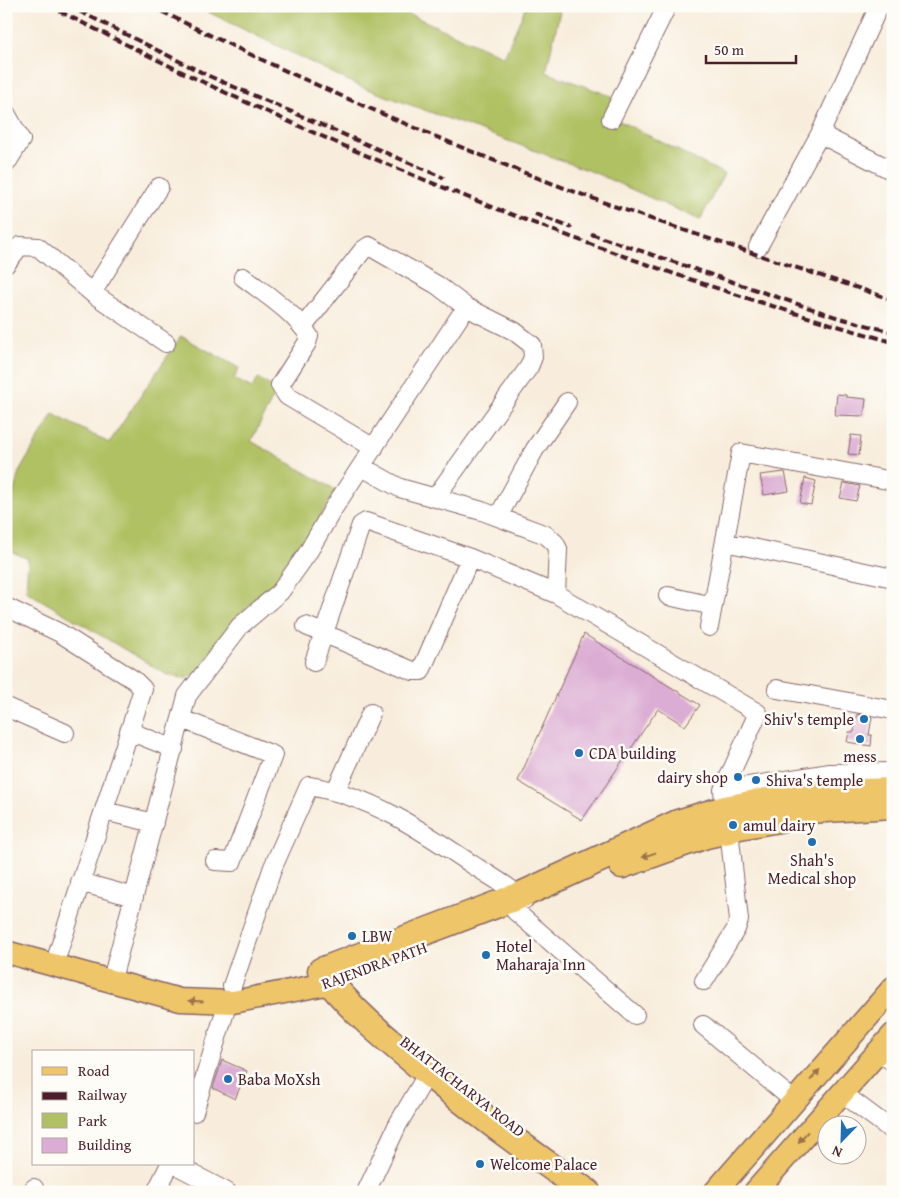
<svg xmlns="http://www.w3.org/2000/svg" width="899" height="1198" viewBox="0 0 899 1198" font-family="'Gentium Book Plus',serif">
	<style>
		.green { fill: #b0c164; stroke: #7d7048 }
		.building { fill: #dcadd4 }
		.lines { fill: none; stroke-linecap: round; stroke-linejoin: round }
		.minor-casing { stroke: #876769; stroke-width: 20 }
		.major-casing { stroke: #876769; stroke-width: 25 }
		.highway-casing { stroke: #876769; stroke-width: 29 }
		.minor { stroke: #fff; stroke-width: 18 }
		.major { stroke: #eec569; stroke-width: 22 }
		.highway { stroke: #eec569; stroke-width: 26 }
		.rail { stroke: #4a1f2b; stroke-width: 4; stroke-dasharray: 8 4; stroke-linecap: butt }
		.oneway { fill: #9c724a }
		.poi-dot { fill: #1f6fb2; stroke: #fdfcf7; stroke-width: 2 }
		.labels { text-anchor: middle; stroke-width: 5; stroke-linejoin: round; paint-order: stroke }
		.poi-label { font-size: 16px; fill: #4a1f2b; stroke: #fdfcf7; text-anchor: start }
		.street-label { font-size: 16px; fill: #4a1f2b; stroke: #fdfcf7 }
	</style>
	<rect width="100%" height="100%" fill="#fdfcf7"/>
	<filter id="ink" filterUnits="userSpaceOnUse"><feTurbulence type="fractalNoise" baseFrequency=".02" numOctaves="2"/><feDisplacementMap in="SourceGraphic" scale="10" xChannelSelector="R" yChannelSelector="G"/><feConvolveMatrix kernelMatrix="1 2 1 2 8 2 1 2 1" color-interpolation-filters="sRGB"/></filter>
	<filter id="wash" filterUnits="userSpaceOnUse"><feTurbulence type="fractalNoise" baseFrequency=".0096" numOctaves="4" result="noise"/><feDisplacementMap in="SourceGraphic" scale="20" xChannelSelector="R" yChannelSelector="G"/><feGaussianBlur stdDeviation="1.12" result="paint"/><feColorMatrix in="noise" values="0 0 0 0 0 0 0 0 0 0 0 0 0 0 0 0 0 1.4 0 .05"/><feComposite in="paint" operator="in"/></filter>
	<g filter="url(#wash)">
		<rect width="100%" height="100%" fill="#f8eddc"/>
		<path class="green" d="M196,6H399L398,9L504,57L526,6H548L560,11L546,72L611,96L612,117L724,174L700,220L593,172L359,86Z
			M181,336L239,368L234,379L252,388L258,378L277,390L251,441L336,490L290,568L247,607L219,640L197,673L184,679L166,674L26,591L28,559L6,549V519L19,472L53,414L109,443Z"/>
		<g id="blocks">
			<path class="building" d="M837,394L846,395V397L866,399L864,416L835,415Z
				M851,435L861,436L859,455L848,454Z
				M785,472L789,491L764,495L760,475Z
				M805,478L816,481L811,505L800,503Z
				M844,483L860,486L856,501L840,498Z
				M584,634L700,705L685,726L658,709L582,820L518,781Z
				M857,714L872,717L869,735H872L871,746L847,742L849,732H854Z
				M222,1060L247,1071L235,1099L213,1088Z"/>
		</g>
	</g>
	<g filter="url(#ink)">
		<use href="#blocks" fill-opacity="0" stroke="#876769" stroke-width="1"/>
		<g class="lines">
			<defs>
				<path id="minor" d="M6,113L21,140L6,164
					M611,119L667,6
					M820,134L893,171
					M758,247L820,134L879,6
					M6,264L20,246L38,247L92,293L166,343
					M243,277C265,294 294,312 309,336L307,343L280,385L287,396L374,448
					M92,293L159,187
					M303,327L363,250L369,246L437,285L466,307L514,331L532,345L533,357L529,367L435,498
					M362,467L400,488L482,511L546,535L555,543L558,549L556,594L758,713L723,790L725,809
					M498,517L535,449L567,402
					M725,542L893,578
					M668,596L713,606
					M6,607L60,633L134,680L143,689L58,953
					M306,626L413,671H421L470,558
					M709,627L741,453L893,481
					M314,662L361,525L366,522L470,558L556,594
					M777,689L893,710
					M6,707L65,733
					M182,719L273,755L232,862L215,861
					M129,731L174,749
					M336,790L371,713
					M723,790L830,773L893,772
					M104,811L154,823
					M80,882L134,897
					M515,911L635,1015
					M704,981L736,929L739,920L729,830
					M111,983L187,696L240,626L280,592L307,554L333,509L466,307
					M232,986L273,867L309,786C372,796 421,830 473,865C490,876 509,886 524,900
					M703,1025L793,1100
					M878,1051L893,1062
					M842,1093L893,1131
					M194,1112L228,1002
					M174,1164L227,1192
					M33,1192L34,1188
					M156,1192L170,1164
					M366,1192L398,1124L428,1073"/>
				<path id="major" d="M729,830L779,821L809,812L893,807
					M6,952L180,1000L233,1002L331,983
					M715,1192L893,988
					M755,1192L893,1035"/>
				<path id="highway" d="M622,865L706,835L729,830L725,809
					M587,1192C532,1154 479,1115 428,1073C389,1041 351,1011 321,971L519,896L678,823L725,809L777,799L826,793L893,791"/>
			</defs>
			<use href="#minor" class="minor-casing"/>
			<use href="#major" class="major-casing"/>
			<use href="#highway" class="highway-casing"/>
			<use href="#minor" class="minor"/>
			<use href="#major" class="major"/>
			<use href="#highway" class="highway"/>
			<path class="rail" d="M49,6C101,32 153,58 205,83C423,186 661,277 893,342
				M69,6L209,76L444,178
				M151,6C268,65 388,118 510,167C635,217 765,256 893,300
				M535,214L572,228
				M591,234L839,318L893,332"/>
		</g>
		<defs><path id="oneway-solid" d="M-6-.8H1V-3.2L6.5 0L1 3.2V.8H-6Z" transform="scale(1.25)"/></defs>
		<g class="oneway">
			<use href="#oneway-solid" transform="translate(649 855) rotate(160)"/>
			<use href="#oneway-solid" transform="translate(196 1001) rotate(-176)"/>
			<use href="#oneway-solid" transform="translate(815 1075) rotate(-49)"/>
			<use href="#oneway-solid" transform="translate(803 1137) rotate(131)"/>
		</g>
	</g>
	<g class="poi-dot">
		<circle cx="864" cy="719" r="5"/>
		<circle cx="860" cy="739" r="5"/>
		<circle cx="579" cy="753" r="5"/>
		<circle cx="738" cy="777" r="5"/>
		<circle cx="756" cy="780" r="5"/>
		<circle cx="733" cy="825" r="5"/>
		<circle cx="812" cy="842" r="5"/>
		<circle cx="352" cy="936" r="5"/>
		<circle cx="486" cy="955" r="5"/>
		<circle cx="228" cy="1079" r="5"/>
		<circle cx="480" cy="1164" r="5"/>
	</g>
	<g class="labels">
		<g class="poi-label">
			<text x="854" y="725" text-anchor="end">Shiv's temple</text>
			<text x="589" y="759">CDA building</text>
			<text x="860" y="762" text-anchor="middle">mess</text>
			<text x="728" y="783" text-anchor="end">dairy shop</text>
			<text x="766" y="786">Shiva's temple</text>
			<text x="743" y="831">amul dairy</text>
			<text x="812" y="866" text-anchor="middle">Shah's<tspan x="812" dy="18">Medical shop</tspan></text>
			<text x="362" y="942">LBW</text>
			<text x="496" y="952">Hotel<tspan x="496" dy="18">Maharaja Inn</tspan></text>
			<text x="238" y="1085">Baba MoXsh</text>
			<text x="490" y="1170">Welcome Palace</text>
		</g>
		<g class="street-label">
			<text transform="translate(374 965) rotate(-20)" y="6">RAJENDRA PATH</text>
			<text transform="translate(463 1086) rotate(38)" y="6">BHATTACHARYA ROAD</text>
		</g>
	</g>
	<rect width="899" height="1198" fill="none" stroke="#fdfcf7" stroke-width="25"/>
	<rect x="32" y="1050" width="162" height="115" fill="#fdfcf7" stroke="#b5a4a5"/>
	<rect x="42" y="1067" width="25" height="8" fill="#eec569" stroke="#b5a4a5"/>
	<text x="78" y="1076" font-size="15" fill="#4a1f2b">Road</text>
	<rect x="42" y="1092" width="25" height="8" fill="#4a1f2b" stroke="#b5a4a5"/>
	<text x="78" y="1100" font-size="15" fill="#4a1f2b">Railway</text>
	<rect x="42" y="1113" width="25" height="15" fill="#b0c164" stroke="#b5a4a5"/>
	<text x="78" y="1126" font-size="15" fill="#4a1f2b">Park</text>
	<rect x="42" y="1138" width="25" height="15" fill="#dcadd4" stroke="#b5a4a5"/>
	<text x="78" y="1150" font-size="15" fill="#4a1f2b">Building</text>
	<g transform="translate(842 1140) rotate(203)"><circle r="24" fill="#fdfcf7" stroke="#b5a4a5"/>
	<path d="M0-4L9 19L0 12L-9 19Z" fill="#1f6fb2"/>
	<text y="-8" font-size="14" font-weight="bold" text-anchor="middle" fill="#4a1f2b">N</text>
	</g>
	<path d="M706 55v8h90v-8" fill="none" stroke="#4a1f2b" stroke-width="2.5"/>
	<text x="714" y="55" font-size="15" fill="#4a1f2b" stroke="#fdfcf7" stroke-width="4" paint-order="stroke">50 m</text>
</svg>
